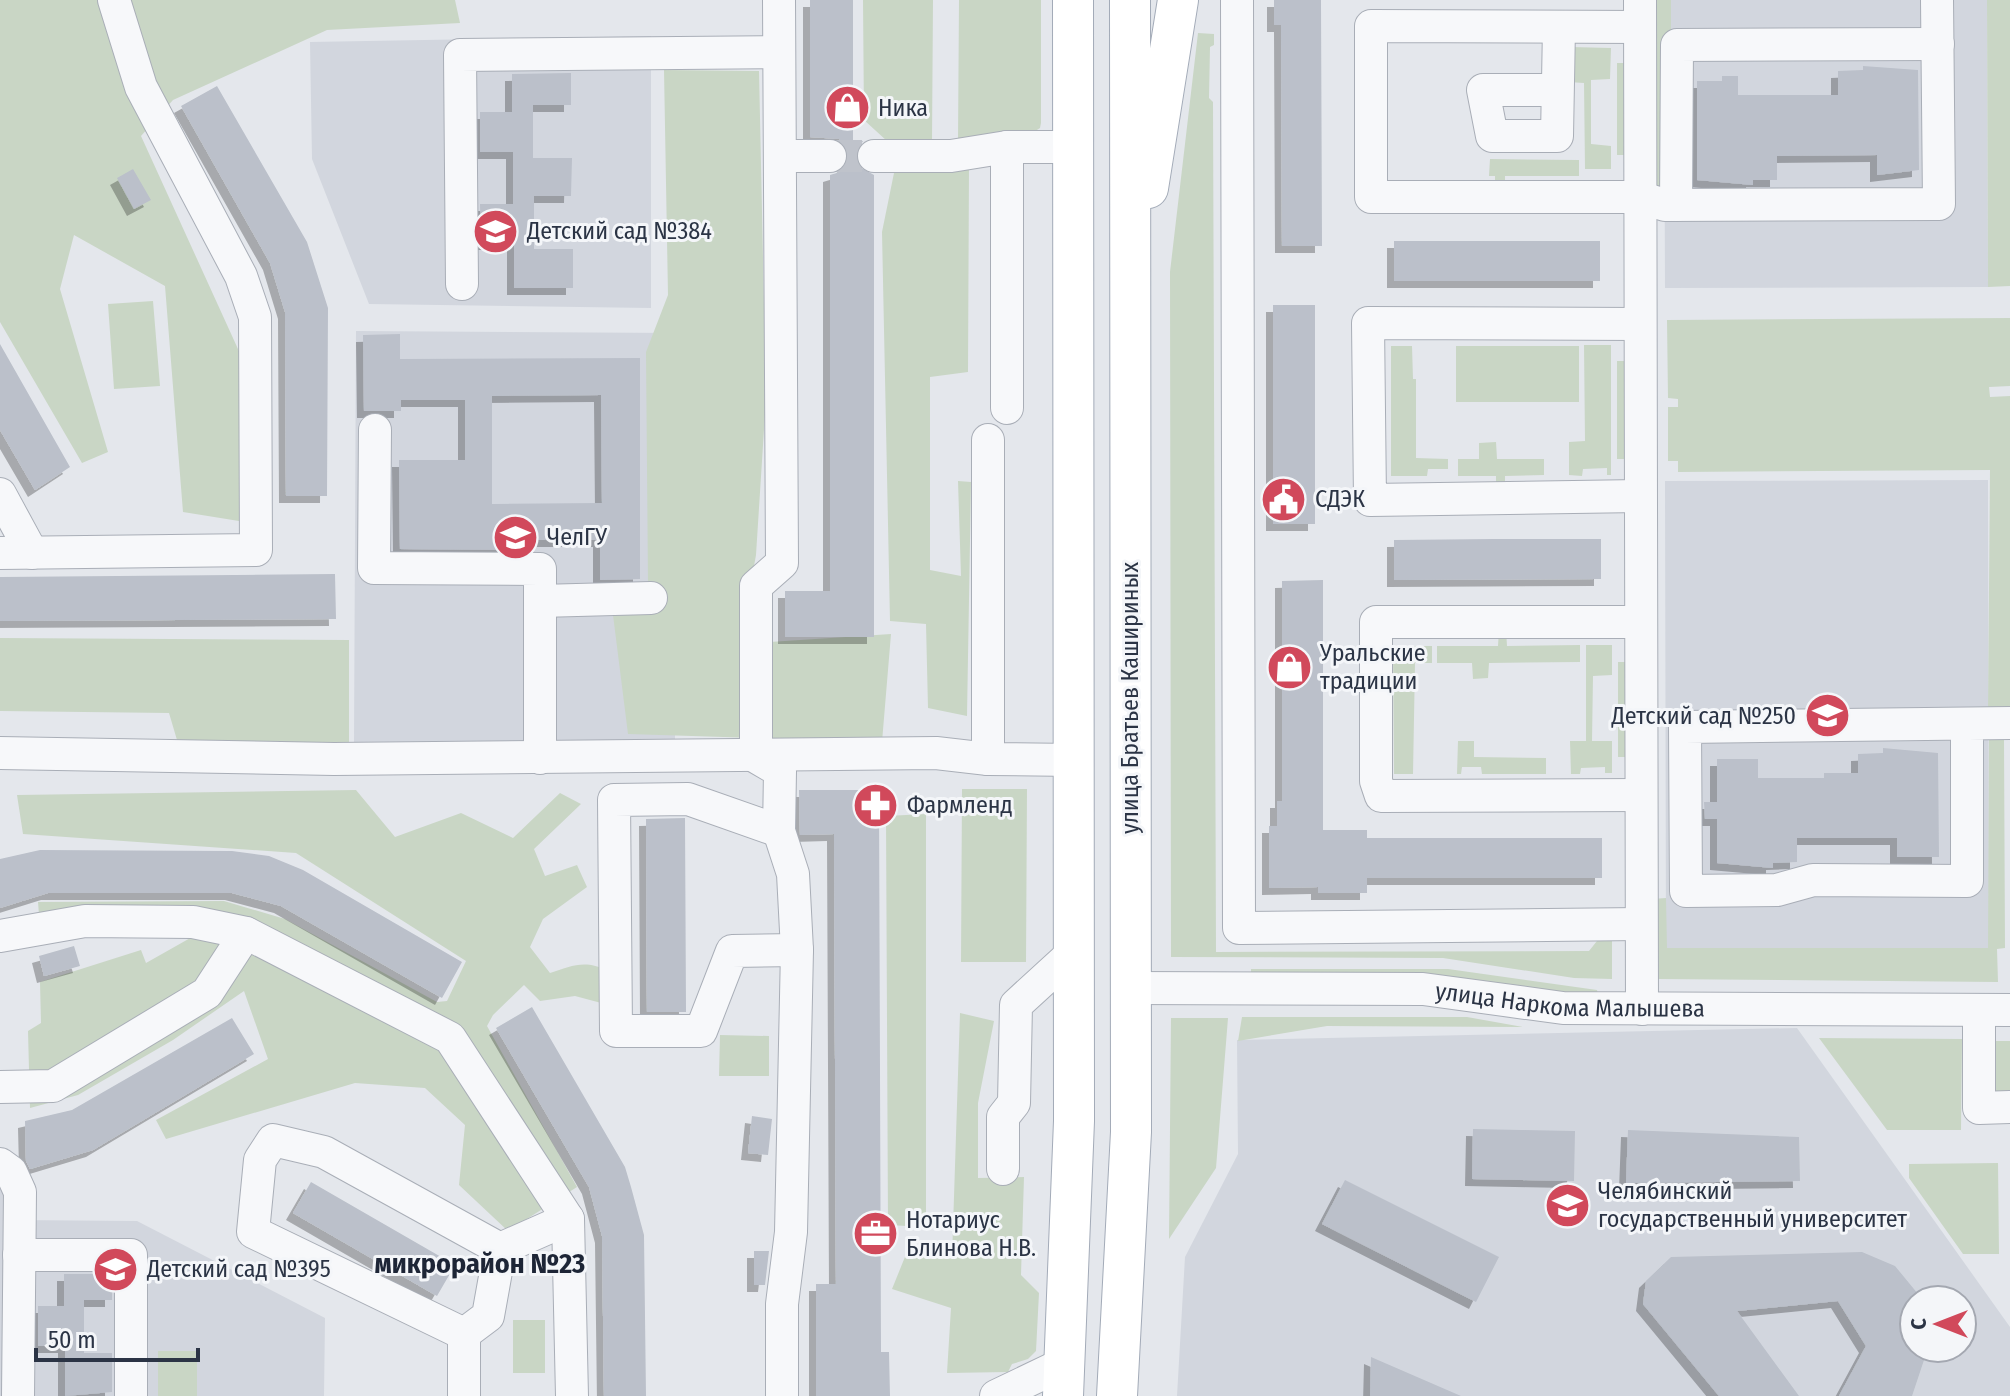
<svg xmlns="http://www.w3.org/2000/svg" width="2010" height="1396" viewBox="0 0 2010 1396" font-family="'Fira Sans Condensed',sans-serif">
	<style>
		.built { fill: #d2d6de; fill-rule: evenodd }
		.green { fill: #c9d6c5 }
		.building { fill: #bbc0ca; fill-rule: evenodd; filter: url(#shadow) }
		.lines { fill: none; stroke-linecap: round; stroke-linejoin: round }
		.minor-tunnel { stroke: #bfc3cb; stroke-width: 32; stroke-dasharray: 32 16; stroke-linecap: butt }
		.minor-casing { stroke: #a9aeb7; stroke-width: 34 }
		.major-casing { stroke: #a3abb8; stroke-width: 42 }
		.minor { stroke: #f7f8fa; stroke-width: 32 }
		.major { stroke: #fff; stroke-width: 40 }
		.labels { text-anchor: middle; stroke-width: 6; stroke-linejoin: round; paint-order: stroke }
		.poi-label { font-size: 24px; fill: #2b3445; stroke: #f4f6f9; text-anchor: start }
		.street-label { font-size: 24px; fill: #2b3445; stroke: #f4f6f9 }
		.quarter-label { font-size: 28px; font-weight: bold; fill: #1d2536; stroke: #f4f6f9 }
	</style>
	<defs>
		<filter id="shadow"><feDropShadow dx="-7" dy="7" stdDeviation="0" flood-color="#0004"/></filter>
	</defs>
	<rect width="100%" height="100%" fill="#e4e7ec"/>
	<path class="built" d="M1664,0H1987L1988,287L1665,288Z
		M651,36V308L369,304L312,159L310,42Z
		M356,331L677,333L675,740L354,742Z
		M1988,480L1989,948H1666L1665,481Z
		M1797,1028L2010,1327V1396H1177L1185,1257L1238,1154L1237,1040ZM1914,1300H1962V1348H1914Z
		M0,1183L13,1220L137,1221L325,1318L324,1396H0Z"/>
	<path class="green" d="M0,0H455L460,23L327,30L173,100L141,136L243,360L239,521L183,512L165,286L74,235L60,289L108,452L82,463L0,322Z
		M863,0H933L932,141H887L864,120Z
		M959,0H1041V123L1040,128L1029,135L958,140Z
		M1651,0H1671V187L1665,191L1651,187Z
		M1987,0H2010V286L1988,287Z
		M1198,33L1214,34V45L1210,47L1209,98L1213,102L1216,952L1589,951L1601,936H1612V979L1574,978L1443,958L1171,957L1170,272Z
		M1570,47L1611,48L1610,79L1591,80V144L1611,146V169H1585L1584,83L1568,82Z
		M1617,63H1627L1628,155H1617Z
		M664,70L759,71L766,398L756,555L740,644L891,634L882,742L628,734L612,607L648,583L646,352L668,295Z
		M1490,159L1579,160V176H1505V191H1495V176H1489Z
		M969,166L968,372L930,377V570L961,576L958,481L971,482L967,716L928,708L926,624L890,621L882,232L894,173Z
		M153,301L160,386L114,389L108,304Z
		M2010,318V386L1989,387L1990,397L2010,396V711L1988,710L1990,470L1678,472V461H1668V407H1678V399L1668,398L1667,320Z
		M1584,345H1611V475H1607V468L1583,469L1582,476L1569,475V442L1585,441Z
		M1391,346H1412L1413,379H1416V458L1448,459V469H1428L1427,476H1391Z
		M1456,346H1579V402H1456Z
		M1617,361H1628V459H1617Z
		M1496,442L1497,459H1544V475L1505,476V491L1496,492V476H1458V459H1479V443Z
		M1499,630H1506L1507,646L1580,645V662L1489,663L1488,678L1473,679L1472,663H1437V646H1498Z
		M0,638L349,640V750L177,740L169,713L0,711Z
		M1586,645H1612V675L1593,676L1592,741H1612V773H1605V767L1581,768L1580,774H1571L1570,741H1586Z
		M1393,646H1432V663H1415L1413,774H1394Z
		M1618,662H1629L1628,757H1618Z
		M1989,731L2000,734L2004,740L2005,948L1997,949L1998,982L1658,979V929L1652,899L1666,898L1667,948H1988Z
		M1458,741H1474V757L1546,758V774H1482L1481,767H1462L1461,774H1457Z
		M962,789H1027L1026,962H961Z
		M356,790L395,837L461,813L513,838L560,793L581,804L534,849L545,876L577,865L587,887L543,919L530,947L550,973C571,966 586,959 607,971L605,1004L575,996L540,1001L524,985L493,1015L487,1026L577,1187L508,1231L459,1185L465,1125L425,1088L355,1083L166,1139L156,1120L268,1059L244,991L173,1040L78,1095L30,1108L28,1031L41,1023L40,982L141,950L146,963L192,937L39,915L38,902L224,901L285,919L437,1002L447,1001L466,961L296,853L23,834L17,795Z
		M926,814V1227L888,1225L886,816Z
		M1251,969H1448L1597,990L1599,998L1251,978Z
		M960,1013L994,1021L978,1103V1178L1024,1177L1021,1275L1039,1293L1036,1351L1028,1359L1012,1364L1008,1372L947,1373L951,1308L892,1289L909,1247L952,1258Z
		M1242,1017H1467L1523,1027L1327,1026L1238,1041Z
		M1171,1018H1228L1216,1168L1169,1239Z
		M720,1035L769,1036V1076H719Z
		M1819,1038L1962,1039L1961,1130H1887Z
		M1996,1041H2010V1094H1994Z
		M1998,1163L1999,1254H1963L1909,1178V1164Z
		M513,1320H545V1373H513Z
		M158,1351H197V1396H158Z"/>
	<path class="building" d="M810,0H853V141H863L855,155L858,166L874,175V637H785V591H830V175L840,172L849,157L847,147L839,139L810,137Z
		M1274,0H1321L1322,246H1282L1281,25H1274Z
		M1863,66L1918,70L1919,170L1877,175V155L1777,156V180H1753V185L1697,180V81H1722V76H1738V95H1838V71L1863,70Z
		M571,73V105H533V158H572L571,196H534V249H573V288H514V243H481L480,204H513V152H480V112H512V74Z
		M217,86L307,242L328,308L327,496H286L285,312L270,263L181,106Z
		M133,169L151,200L134,209L117,178Z
		M1394,241H1600V281H1394Z
		M1273,305H1315V524H1273Z
		M400,334V359L640,358V579L600,580V540H516V550L400,549L399,460H465V400H401V411H364L363,335ZM601,395L602,503L492,504V396Z
		M0,344L70,467L35,490L0,430Z
		M1494,539H1601V579L1394,580V540Z
		M335,574L336,619L0,621V577Z
		M1323,580V830H1367V838H1602V878H1367V893H1318V887L1269,888V826H1277V801H1282V581Z
		M1883,748L1938,753L1939,857H1897V838H1797V862L1773,863V868L1717,863V819H1705L1704,802H1717V759H1758V778H1824V773H1858V754L1883,753Z
		M799,790H879L881,1352H889L890,1396H816V1284H836L834,834L800,835Z
		M685,818L686,1012H647L646,819Z
		M40,850L232,851L269,856L303,870L462,962L442,998L281,906L232,893H48L0,908V859Z
		M74,946L80,966L44,976L39,956Z
		M532,1007L625,1167L631,1187L644,1235L646,1396H604L602,1236L589,1187L496,1028Z
		M232,1018L254,1054L93,1150L30,1169L26,1161L25,1121L72,1110Z
		M752,1116L772,1119L768,1155L748,1153Z
		M1473,1129L1575,1131L1574,1181L1472,1179Z
		M1628,1130L1799,1137L1800,1181L1626,1183Z
		M1345,1180L1499,1257L1476,1302L1322,1224Z
		M311,1182L455,1265L437,1296L293,1213Z
		M754,1251H769L765,1285H754Z
		M1862,1252L1895,1266L1923,1300H1914V1348H1928L1912,1396H1839L1866,1346L1838,1301L1737,1311L1799,1396H1719L1643,1304L1646,1281L1671,1257Z
		M64,1274H112V1300H84V1353H112V1392L65,1396V1346H38V1306H64Z
		M1371,1357L1461,1396H1370Z"/>
	<g class="lines">
		<path class="minor-tunnel" d="M830,156H874"/>
		<defs>
			<g id="minor">
				<path d="M779,0L782,563L756,586V757L780,771L779,831L793,874L797,950L791,1232L782,1304V1396"/>
				<path d="M1237,0L1239,928L1640,924"/>
				<path d="M1640,0L1642,1009"/>
				<path d="M1640,27L1371,26V197H1639L1665,205L1939,204L1937,0"/>
				<path d="M1557,90H1483L1492,136H1557L1559,27"/>
				<path d="M1007,147V408"/>
				<path d="M780,156H830"/>
				<path d="M874,156H951L1007,147H1073"/>
				<path d="M1676,205L1677,45L1938,44"/>
				<path d="M462,284L460,55L779,52"/>
				<path d="M1639,324L1368,323L1370,500L1640,496"/>
				<path d="M375,430L374,568L540,569V758"/>
				<path d="M0,494L32,553"/>
				<path d="M0,553L256,550L255,317L241,276L141,87L114,0"/>
				<path d="M540,601L651,598"/>
				<path d="M1640,622H1376V781L1381,796L1641,795"/>
				<path d="M1967,726V881L1813,880L1777,890L1686,891L1685,727L2010,723"/>
				<path d="M0,753L334,759L936,753L988,759L1075,760"/>
				<path d="M988,759V440"/>
				<path d="M779,831L688,799L614,800L616,1031H701L732,951L797,950"/>
				<path d="M0,936L85,921L193,922L246,933L450,1038L568,1219L572,1396"/>
				<path id="s1" d="M1131,988L1423,989L1563,1008L2010,1010"/>
				<path d="M1979,1010V1108L2010,1107"/>
				<path d="M0,1087L53,1086L207,993L246,933"/>
				<path d="M0,1164L11,1172L20,1192L18,1396"/>
				<path d="M1003,1169V1117L1014,1103L1016,1005L1075,951"/>
				<path d="M19,1255H131V1396"/>
				<path d="M464,1334L253,1232L260,1160L273,1140L324,1152L500,1249"/>
				<path d="M464,1396V1334L488,1316L500,1249L568,1219"/>
				<path d="M996,1396L1065,1363"/>
			</g>
			<path id="major" d="M1148,188L1178,0
				M1063,1396L1074,1121L1073,0
				M1117,1396L1131,1132L1130,0"/>
		</defs>
		<use href="#minor" class="minor-casing"/>
		<use href="#major" class="major-casing"/>
		<use href="#minor" class="minor"/>
		<use href="#major" class="major"/>
	</g>
	<defs>
		<symbol id="shop-disc" viewBox="-11 -11 22 22"><circle r="9.5" fill="#d1495b" stroke="#f4f6f9"/><path d="M-5-2.5h2.3a2.7 3.5 0 0 1 5.4 0H5L5.5 6h-11ZM-1.5-2.5h3a1.5 2.3 0 0 0-3 0Z" fill="#fff"/></symbol>
		<symbol id="school-disc" viewBox="-11 -11 22 22"><circle r="9.5" fill="#d1495b" stroke="#f4f6f9"/><path d="M0-5L7-2L0 1L-7-2ZM-4 1L0 2.5L4 1V4Q0 6-4 4Z" fill="#fff"/></symbol>
		<symbol id="civic-disc" viewBox="-11 -11 22 22"><circle r="9.5" fill="#d1495b" stroke="#f4f6f9"/><path d="M-.6-6.5H3V-4.5H.6V-3L4-1V1h2V6H-6V1h2V-1L-.6-3ZM-1.2 2.5V6h2.4V2.5Z" fill="#fff"/></symbol>
		<symbol id="university-disc" viewBox="-11 -11 22 22"><circle r="9.5" fill="#d1495b" stroke="#f4f6f9"/><path d="M0-5L7-2L0 1L-7-2ZM-4 1L0 2.5L4 1V4Q0 6-4 4Z" fill="#fff"/></symbol>
		<symbol id="pharmacy-disc" viewBox="-11 -11 22 22"><circle r="9.5" fill="#d1495b" stroke="#f4f6f9"/><path d="M-2-6h4v4h4v4h-4v4h-4v-4h-4v-4h4Z" fill="#fff"/></symbol>
		<symbol id="office-disc" viewBox="-11 -11 22 22"><circle r="9.5" fill="#d1495b" stroke="#f4f6f9"/><path d="M-6-3h4V-5.5h4V-3h4V5H-6ZM-1-4.5V-3h2v-1.5ZM-6 0V1H6V0Z" fill="#fff"/></symbol>
	</defs>
	<g fill-rule="evenodd">
		<use href="#shop-disc" x="822" y="82" width="51" height="51"/>
		<use href="#school-disc" x="470" y="206" width="51" height="51"/>
		<use href="#civic-disc" x="1258" y="474" width="51" height="51"/>
		<use href="#university-disc" x="490" y="512" width="51" height="51"/>
		<use href="#shop-disc" x="1264" y="642" width="51" height="51"/>
		<use href="#school-disc" x="1802" y="690" width="51" height="51"/>
		<use href="#pharmacy-disc" x="850" y="780" width="51" height="51"/>
		<use href="#university-disc" x="1542" y="1180" width="51" height="51"/>
		<use href="#office-disc" x="850" y="1208" width="51" height="51"/>
		<use href="#school-disc" x="90" y="1244" width="51" height="51"/>
	</g>
	<g class="labels">
		<g class="poi-label">
			<text x="878" y="116">Ника</text>
			<text x="527" y="239">Детский сад №384</text>
			<text x="1315" y="507">СДЭК</text>
			<text x="547" y="545">ЧелГУ</text>
			<text x="1320" y="661">Уральские<tspan x="1320" dy="28">традиции</tspan></text>
			<text x="1796" y="724" text-anchor="end">Детский сад №250</text>
			<text x="907" y="813">Фармленд</text>
			<text x="1598" y="1199">Челябинский<tspan x="1598" dy="28">государственный университет</tspan></text>
			<text x="906" y="1228">Нотариус<tspan x="906" dy="28">Блинова Н.В.</tspan></text>
			<text x="147" y="1277">Детский сад №395</text>
		</g>
		<g class="street-label">
			<text transform="translate(1130 698) rotate(-90)" y="8">улица Братьев Кашириных</text>
			<text dy="8" stroke="none"><textPath href="#s1" startOffset="440">улица Наркома Малышева</textPath></text>
		</g>
		<g class="quarter-label">
			<text x="480" y="1273">микрорайон №23</text>
		</g>
	</g>
	<g transform="translate(1938 1324) rotate(270)"><circle r="38" fill="#f4f6f9" stroke="#a4a8b1" stroke-width="2"/>
	<path d="M0-6L14 30L0 20L-14 30Z" fill="#d1495b"/>
	<text y="-12" font-size="22" font-weight="bold" text-anchor="middle" fill="#2b3445">С</text>
	</g>
	<path d="M36 1348v12h162v-12" fill="none" stroke="#2b3445" stroke-width="4"/>
	<text x="48" y="1348" font-size="24" fill="#2b3445" stroke="#f4f6f9" stroke-width="6" paint-order="stroke">50 m</text>
</svg>
